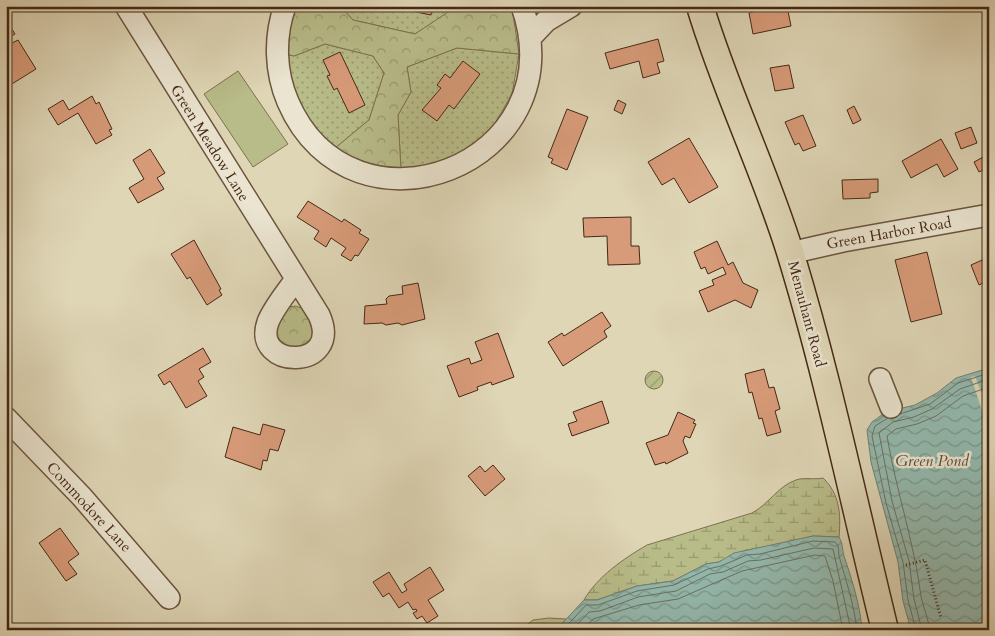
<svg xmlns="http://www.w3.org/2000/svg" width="995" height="636" viewBox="0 0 995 636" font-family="Cardo,serif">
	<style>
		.grass { fill: url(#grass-dots); stroke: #7e724f }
		.forest { fill: url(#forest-crowns); stroke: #7e724f }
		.wetland { fill: url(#wetland-marsh); stroke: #7e724f }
		.park { fill: #b8bc89; stroke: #7e724f }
		.garden { fill: url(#garden-furrows); stroke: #7e724f }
		.water { fill: url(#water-waves); stroke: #747f71 }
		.pier { fill: #dfd6b6 }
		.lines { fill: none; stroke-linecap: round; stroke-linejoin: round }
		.shore { stroke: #6c7062; stroke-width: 1 }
		.building { fill: #d89b79; stroke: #452815 }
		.minor-casing { stroke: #6c543d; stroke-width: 24 }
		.major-casing { stroke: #452815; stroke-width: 29 }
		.path { stroke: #452815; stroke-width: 3; stroke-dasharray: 1 2.5; stroke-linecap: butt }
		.minor { stroke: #eae4d0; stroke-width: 21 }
		.major { stroke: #dfd6b6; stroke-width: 26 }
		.labels { text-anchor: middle; stroke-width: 5; stroke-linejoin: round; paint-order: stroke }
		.street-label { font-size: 15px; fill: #452815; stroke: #eae4d0 }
		.water-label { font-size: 16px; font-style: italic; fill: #584c3b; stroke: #eae4d0 }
	</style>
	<defs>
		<pattern id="grass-dots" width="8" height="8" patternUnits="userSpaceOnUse" patternTransform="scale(1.25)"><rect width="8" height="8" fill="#b8bc89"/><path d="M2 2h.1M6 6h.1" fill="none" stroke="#97996f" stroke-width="1.8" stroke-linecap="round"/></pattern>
		<pattern id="forest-crowns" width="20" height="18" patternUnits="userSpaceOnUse" patternTransform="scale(1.25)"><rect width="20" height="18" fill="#b8bc89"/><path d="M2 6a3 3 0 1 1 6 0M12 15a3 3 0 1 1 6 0" fill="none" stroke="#97996f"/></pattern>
		<pattern id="wetland-marsh" width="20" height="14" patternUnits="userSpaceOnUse" patternTransform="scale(1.25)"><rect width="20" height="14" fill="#b8bc89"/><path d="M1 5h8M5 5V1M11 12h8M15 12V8" fill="none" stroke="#97996f"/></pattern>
		<pattern id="garden-furrows" width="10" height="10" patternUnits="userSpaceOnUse" patternTransform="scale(1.25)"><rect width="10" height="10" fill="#b8bc89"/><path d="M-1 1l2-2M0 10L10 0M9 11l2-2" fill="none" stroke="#97996f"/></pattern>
		<pattern id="water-waves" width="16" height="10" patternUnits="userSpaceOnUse" patternTransform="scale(1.25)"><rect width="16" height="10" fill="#93b9ae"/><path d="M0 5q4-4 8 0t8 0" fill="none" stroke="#7a968c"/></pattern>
	</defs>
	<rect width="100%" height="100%" fill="#dfd6b6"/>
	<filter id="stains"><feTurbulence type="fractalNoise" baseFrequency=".004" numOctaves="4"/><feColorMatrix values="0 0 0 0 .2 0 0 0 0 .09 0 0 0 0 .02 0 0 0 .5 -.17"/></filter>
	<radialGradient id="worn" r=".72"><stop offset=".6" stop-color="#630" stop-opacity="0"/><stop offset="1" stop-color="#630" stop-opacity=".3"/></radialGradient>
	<path class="grass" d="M340,6H457V7L415,34L353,20Z
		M325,44L373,56L384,73L369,120L334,149C300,116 291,102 285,54L294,56Z
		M457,48L519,54L512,94L494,125L468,150L436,165L401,170L398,115L411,92L407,67Z"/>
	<path class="forest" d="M294,6H340L353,20L415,34L457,6H508L513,14L519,54L457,48L407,67L411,92L398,115L401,170L366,165L334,149L369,120L384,73L373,56L325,44L294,56L285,54Z
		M296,306L312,313L316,344L283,352L271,325L288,307Z"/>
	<path class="wetland" d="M823,478C840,494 841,515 839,537L813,536L759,549L746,550L719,562L706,564L673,581L637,586L597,600H584C597,577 623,559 647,545L752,513C769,504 778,486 796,480C804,477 814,480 823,478Z
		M549,618L566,619L556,630H520L533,620Z"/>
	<path class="park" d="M238,71L288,144L253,167L204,94Z"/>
	<path class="garden" d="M645 380a9 9 0 1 1 18 0a9 9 0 1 1-18 0Z"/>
	<path class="water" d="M989,368V630H911L903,601L898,562L871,462L867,430L872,422L886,412L915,405L937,393L956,378Z
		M813,536L839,537C843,544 842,548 844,556C852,580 860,604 862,630H556L584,600H597L637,586L673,581L706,564L719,562L734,553Z"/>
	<path class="pier" d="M975,376L981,392L989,389V392L982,395L989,411V432L971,377Z"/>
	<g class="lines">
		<path class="shore" d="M900,414L930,404L958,383L989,373
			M888,418L875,426L872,436L886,503L903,562L908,600L916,630
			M563,630L586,605H598L637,591L674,585L708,569L721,566L747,555L760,554L813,541L835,542C840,547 838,550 839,556C846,581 854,604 857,630
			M572,630L589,612L600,611L638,597L676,591L710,574L723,572L748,561L761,560L814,548L833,549L851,630
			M583,630L593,619L639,605L678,599L742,571L815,555L825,556L833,581L843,630
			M922,630L914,599L909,561L892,501L879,433L893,422L914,417L932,409L960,389L989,379
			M929,630C929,618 923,608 921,596C914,542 896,490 887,436L896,429L917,424L936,416L963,396L989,387"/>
	</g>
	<path class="building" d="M387,6H432L431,15Z
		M763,6H787L791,26L753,34L749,13L764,9Z
		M6,20L15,34L6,39Z
		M658,39L664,61L657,63L660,73L643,78L639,61L610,69L605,53Z
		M18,40L36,69L7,87L6,46Z
		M340,52L365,105L349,113L337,88L334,90L327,76L330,75L323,60Z
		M463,61L480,74L454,109L449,105L437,121L422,110L441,88L437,85L445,74L450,78Z
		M789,65L794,88L775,91L770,68Z
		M92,96L96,104L99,102L112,129L109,130L112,135L96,144L78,113L58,125L48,109L63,100L69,110Z
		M618,100L626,104L622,114L614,110Z
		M854,106L861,120L853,124L847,110Z
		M567,109L588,117L567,170L551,163L553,159L548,157Z
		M803,115L816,146L803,151L799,143L795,145L785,122Z
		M971,127L977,143L961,149L955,133Z
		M689,138L718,187L689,203L674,178L662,185L648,162Z
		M941,139L958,169L944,177L937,164L911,178L902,161Z
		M150,149L165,173L157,178L164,189L138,203L129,188L144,179L133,160Z
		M989,154V171L987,168L979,172L974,162Z
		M878,179V192L870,193V198L843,199L842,180Z
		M308,201L342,222L344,219L361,230L359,233L369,239L358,256L355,255L351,261L341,255L346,248L331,238L326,247L314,239L319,231L297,217Z
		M631,217V246H639L640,264L608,265L607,236L584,237L583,218Z
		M194,240L221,289L219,290L222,295L207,305L190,277L187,279L171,254Z
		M717,241L728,265L733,262L743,283L758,290L751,308L735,300L708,312L699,291L714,285L712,280L726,274L723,267L708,274L705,267L701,269L694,252Z
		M927,252L942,314L911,322L895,260Z
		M989,257V280L979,285L971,265Z
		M418,283L425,319L402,325L398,323L386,325L382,323L364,324L365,306L387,304L386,299L389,296L403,294L402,286Z
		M602,312L611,326L604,331L607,337L563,366L548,342L562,333L564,336Z
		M498,333L514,377L492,385L491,382L477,387L478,390L459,397L447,366L469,358L471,364L482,360L475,342Z
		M203,348L211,362L199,369L204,377L198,381L207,396L186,408L170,381L164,385L158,375Z
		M764,369L769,388L774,387L780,409L775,411L781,432L767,436L762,418L759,419L752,392L749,393L745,374Z
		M602,401L609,423L572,436L568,424L577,421L573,412Z
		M678,412L695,420L693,423L696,424L690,438L685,436L683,441L688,453L666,464L665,462L655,465L646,443L668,435Z
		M263,424L285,430L278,451L270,449L267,461L263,460L261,470L225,457L233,427L260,435Z
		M493,465L505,479L485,496L468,476L480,466L485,472Z
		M60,528L79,554L68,562L77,574L66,581L39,543Z
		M430,567L444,590L428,600L438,616L427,623L422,616L417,619L413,613L417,611L416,609L413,610L408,602L399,608L389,593L383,597L373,582L389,572L402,593L407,590L404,584Z"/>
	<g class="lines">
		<defs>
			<path id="minor" d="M126,6L319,315C344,371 251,370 268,322C274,307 287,292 296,279
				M285,6C274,37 275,72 288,102C352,250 577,165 522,6
				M530,38L546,21L571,6
				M790,253L843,241L989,215
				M880,379L891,407
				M6,418L82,497L169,598"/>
			<path id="major" d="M700,6C725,90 764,168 790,252C828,376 854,504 885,630"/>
		</defs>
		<use href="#minor" class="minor-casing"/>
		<use href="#major" class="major-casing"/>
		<path class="path" d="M906,565L925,560L941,618"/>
		<use href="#minor" class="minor"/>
		<use href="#major" class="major"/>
	</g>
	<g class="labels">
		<g class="street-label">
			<text transform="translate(210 143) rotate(58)" y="5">Green Meadow Lane</text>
			<text transform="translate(889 233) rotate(-10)" y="5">Green Harbor Road</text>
			<text transform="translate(807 314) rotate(75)" y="5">Menauhant Road</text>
			<text transform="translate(89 507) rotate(47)" y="5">Commodore Lane</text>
		</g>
		<g class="water-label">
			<text x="932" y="466">Green Pond</text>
		</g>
	</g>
	<rect width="995" height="636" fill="none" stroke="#dfd6b6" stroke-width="25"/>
	<rect x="8" y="8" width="980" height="621" fill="none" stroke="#452815" stroke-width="2.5"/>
	<rect x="12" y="12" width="970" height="611" fill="none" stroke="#452815"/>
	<rect width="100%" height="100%" filter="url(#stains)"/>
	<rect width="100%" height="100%" fill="url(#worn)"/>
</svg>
